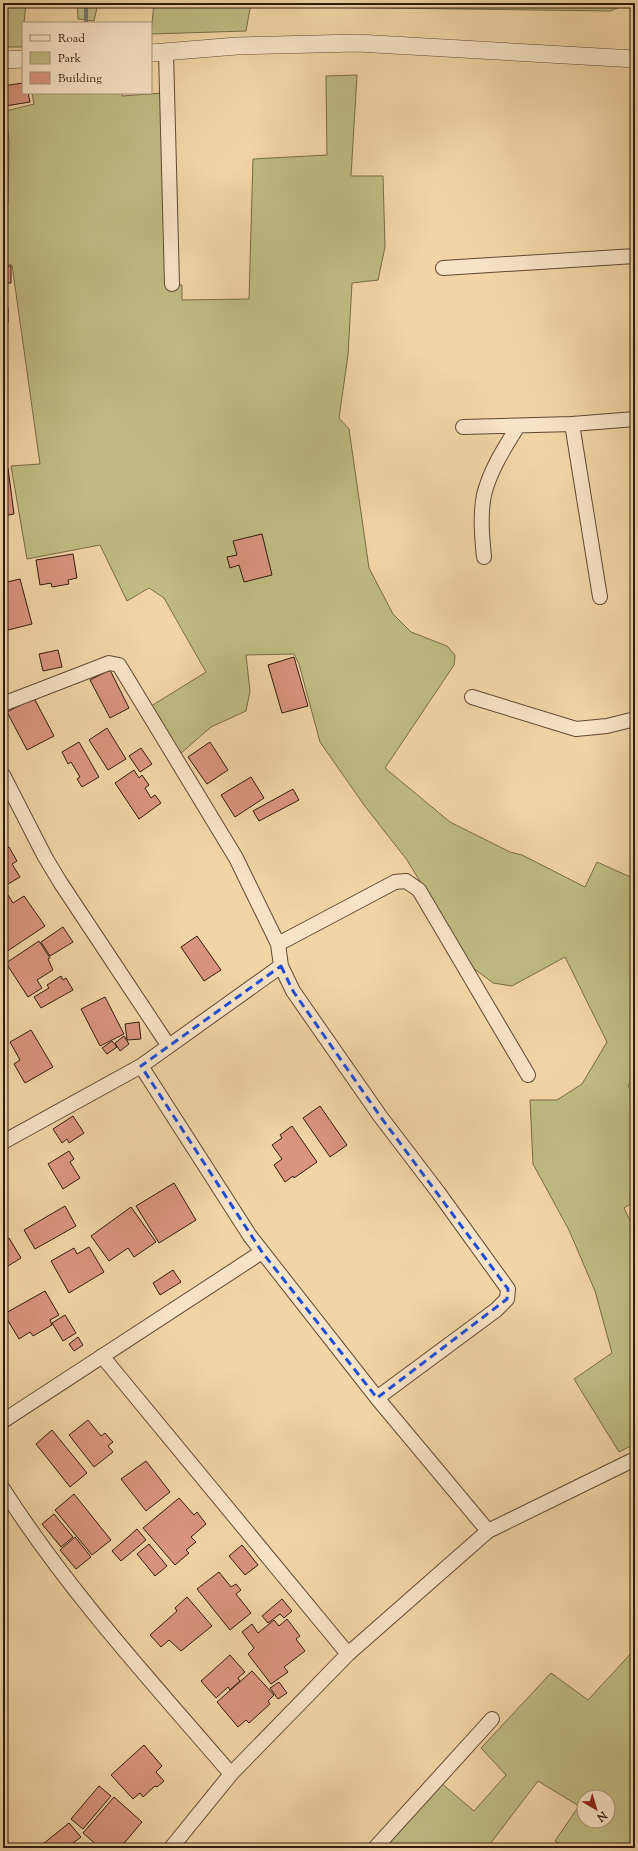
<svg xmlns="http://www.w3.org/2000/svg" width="638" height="1851" viewBox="0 0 638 1851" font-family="'Sorts Mill Goudy',serif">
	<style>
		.green { fill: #bfbb83; stroke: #786b48; fill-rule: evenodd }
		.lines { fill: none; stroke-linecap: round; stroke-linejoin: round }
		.stream { stroke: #71786f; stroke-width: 4 }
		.building { fill: #d9947e; stroke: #301b0e }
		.minor-casing { stroke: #604934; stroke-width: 16 }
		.tertiary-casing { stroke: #604934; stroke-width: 18 }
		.minor { stroke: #f7e3c5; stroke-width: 14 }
		.tertiary { stroke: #f7e3c5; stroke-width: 17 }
		.marked { fill: none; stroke: #1d4ed8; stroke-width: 3; stroke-dasharray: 8 5; stroke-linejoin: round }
	</style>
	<rect width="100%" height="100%" fill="#f2d4a6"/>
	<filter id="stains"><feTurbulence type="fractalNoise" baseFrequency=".005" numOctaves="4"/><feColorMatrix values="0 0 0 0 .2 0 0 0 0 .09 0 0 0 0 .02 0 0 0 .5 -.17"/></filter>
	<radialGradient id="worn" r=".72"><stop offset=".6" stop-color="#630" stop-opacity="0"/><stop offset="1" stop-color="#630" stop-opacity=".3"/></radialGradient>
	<path class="green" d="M3,3H26L24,23H23L22,47H3Z
		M77,3H98L94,21L78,19Z
		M154,3H251L246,31L151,34Z
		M304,3H629L610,11L305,7Z
		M357,75L351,176H383L385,247L378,280L352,283L348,355L339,418L349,429L369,568L393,614L411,632L447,646L455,655L454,665L385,768L450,822L510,852L522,855L585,887L597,862L635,879V1074L628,1086L635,1096V1201L624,1208L635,1231V1444L619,1452L574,1379L612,1353L595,1291L569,1230L533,1164L530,1100H557L582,1084L607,1042L565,957L512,986L493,983L472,967L407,860L364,805L320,742L299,664L294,654L246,655L250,691L246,711L211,727L181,753L148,708L206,672L164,598L149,588L127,601L100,545L27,559L11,466L40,464L12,265L3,264V204L8,203L9,142L6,111L34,104L32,93H122V96L163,93L166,285H182V300L249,299L253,159L327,155L326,76Z
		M635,1649V1848H567L555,1841L579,1806L538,1781L487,1848H385L441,1783L474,1811L506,1775L481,1748L551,1673L588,1700ZM584,1797H608V1821H584Z"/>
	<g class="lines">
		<path class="stream" d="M86,23V3"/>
	</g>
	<path class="building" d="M23,83V93H28L30,102L5,106L3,86Z
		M3,266H11V283H3Z
		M3,308H8V323H3Z
		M8,468L14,514L3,516V469Z
		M262,534L272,575L244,582L239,565L230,568L227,557L237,555L233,541Z
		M73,554L77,578L68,580L69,584L52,587L51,583L40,585L36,560Z
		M20,579L32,624L8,630L3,608V583Z
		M58,650L62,667L43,671L39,654Z
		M294,657L308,706L282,713L268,665Z
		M110,670L129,708L110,718L90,680Z
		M34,698L54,736L27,750L7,712Z
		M107,728L126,759L108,770L89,740Z
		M79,742L99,777L82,787L77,779L80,777L71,762L68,764L62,752Z
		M210,742L228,770L207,784L188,757Z
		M141,748L152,764L140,772L129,756Z
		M134,770L139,778L142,775L149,785L145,788L151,798L155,795L161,803L139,819L115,783Z
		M251,777L264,798L235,817L221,795Z
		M293,789L299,800L259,821L253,811Z
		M9,847L17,861L12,864L20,877L3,887V849L4,850Z
		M8,895L13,903L24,896L45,926L6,952L3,948V898Z
		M63,927L73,942L50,956L41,942Z
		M197,936L221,970L204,981L181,947Z
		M39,941L50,958L48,959L53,970L37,980L42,988L28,997L6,963Z
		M61,976L63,980L66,978L73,990L41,1008L34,997L49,988L47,985Z
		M105,997L124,1034L100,1046L81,1009Z
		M139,1022L141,1039L127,1040L125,1024Z
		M31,1030L53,1067L25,1083L14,1064L20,1060L10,1042Z
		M124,1036L129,1044L120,1051L115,1043Z
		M112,1041L117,1047L107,1054L102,1048Z
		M320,1106L347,1145L330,1157L303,1118Z
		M73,1116L84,1133L69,1143L67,1139L62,1143L53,1129Z
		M292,1126L317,1162L294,1178L293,1176L285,1182L274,1165L282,1159L272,1145L282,1138L280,1135Z
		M69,1151L74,1159L70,1162L80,1178L63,1189L48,1164Z
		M174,1183L196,1220L159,1243L136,1206Z
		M65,1206L76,1226L35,1249L24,1230Z
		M131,1207L156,1242L134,1257L128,1248L109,1261L91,1236Z
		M9,1238L21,1258L3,1269V1242Z
		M89,1247L104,1272L69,1293L51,1261L74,1248L77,1254Z
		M173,1270L181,1282L160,1295L153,1283Z
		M45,1291L59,1315L50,1320L52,1325L33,1336L30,1332L19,1339L4,1314Z
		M65,1315L76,1333L63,1341L52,1323Z
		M78,1337L83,1345L74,1351L69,1344Z
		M88,1420L101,1436L105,1433L113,1442L108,1446L113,1452L94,1467L69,1435Z
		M52,1430L87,1473L70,1487L36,1444Z
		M146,1461L170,1492L146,1511L121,1479Z
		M74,1494L111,1540L92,1555L55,1510Z
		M179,1498L194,1515L197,1512L206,1524L191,1537L196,1542L186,1550L189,1553L175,1565L143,1528Z
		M54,1514L73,1537L61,1547L42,1524Z
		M137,1529L146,1540L121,1561L112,1551Z
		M75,1537L91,1557L76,1569L60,1550Z
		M149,1544L167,1566L155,1576L137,1554Z
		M242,1545L258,1565L245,1575L229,1556Z
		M219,1572L231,1587L236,1584L241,1590L236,1594L251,1613L230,1630L197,1589Z
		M187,1597L212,1626L181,1651L169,1640L161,1647L150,1635L177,1611L175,1608Z
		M282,1599L292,1611L284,1618L280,1614L268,1623L262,1616Z
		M287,1619L300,1636L296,1639L305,1651L284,1667L288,1672L271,1684L248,1654L254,1648L242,1632L252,1624L258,1633L274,1620L279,1626Z
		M230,1655L245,1672L238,1678L240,1681L230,1690L228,1687L216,1698L201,1681Z
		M252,1671L274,1695L268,1701L270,1704L249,1723L246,1720L238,1727L217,1702Z
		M279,1682L287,1693L278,1699L270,1688Z
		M144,1745L162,1766L156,1772L164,1781L157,1787L155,1786L143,1797L140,1793L133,1799L111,1775Z
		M99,1786L111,1796L83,1829L71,1819Z
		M114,1797L142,1822L120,1848L115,1844L112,1848H100L83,1833Z
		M69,1823L81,1837L72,1844L75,1848H38Z"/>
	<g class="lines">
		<defs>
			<path id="minor" d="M166,52L172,284
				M443,268L635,256
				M572,424L600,597
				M463,427L572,424L635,419
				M484,557C482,537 480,515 484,495C490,470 505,447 518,426
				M472,697L576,729L607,726L635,719
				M3,704L109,663L119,665L236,858L278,944L281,966L293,991L380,1116L438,1192L508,1289L507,1299L496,1310L377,1398
				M3,775L45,857L60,882L168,1045
				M278,944L395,882L406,881L419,890L528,1075
				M141,1066L250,1236L377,1398L488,1531
				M3,1142L141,1066L281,966
				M102,1356L348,1654
				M3,1421L262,1252
				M3,1489C69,1592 152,1682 231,1774
				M171,1848L231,1774L348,1654L488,1531L635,1459
				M375,1848L492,1719"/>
			<path id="tertiary" d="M151,53L237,46L357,43L635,59
				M3,60L23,59"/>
		</defs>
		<use href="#minor" class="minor-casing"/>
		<use href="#tertiary" class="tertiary-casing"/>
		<use href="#minor" class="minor"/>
		<use href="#tertiary" class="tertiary"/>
	</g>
	<path class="marked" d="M281,966L293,991L380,1116L508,1289L507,1299L377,1398L262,1252L141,1066Z"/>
	<rect width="638" height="1851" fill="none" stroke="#f2d4a6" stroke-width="16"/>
	<rect x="4" y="4" width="630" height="1843" fill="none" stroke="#301b0e" stroke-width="2"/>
	<rect x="8" y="8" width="622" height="1835" fill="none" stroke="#301b0e"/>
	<rect x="22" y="22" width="130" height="72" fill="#f7e3c5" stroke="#a7937c"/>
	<rect x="30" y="35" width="20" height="6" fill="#f7e3c5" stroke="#a7937c"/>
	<text x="58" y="42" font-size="12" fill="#301b0e">Road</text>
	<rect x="30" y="52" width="20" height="12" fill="#bfbb83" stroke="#a7937c"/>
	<text x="58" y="62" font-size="12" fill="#301b0e">Park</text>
	<rect x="30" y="72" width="20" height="12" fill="#d9947e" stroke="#a7937c"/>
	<text x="58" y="82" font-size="12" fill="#301b0e">Building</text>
	<g transform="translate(596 1809) rotate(142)"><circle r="19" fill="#f7e3c5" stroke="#a7937c"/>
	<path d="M0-3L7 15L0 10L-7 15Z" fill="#8f2418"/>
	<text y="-6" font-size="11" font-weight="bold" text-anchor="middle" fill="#301b0e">N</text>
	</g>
	<rect width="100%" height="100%" filter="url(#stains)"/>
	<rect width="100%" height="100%" fill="url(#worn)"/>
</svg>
